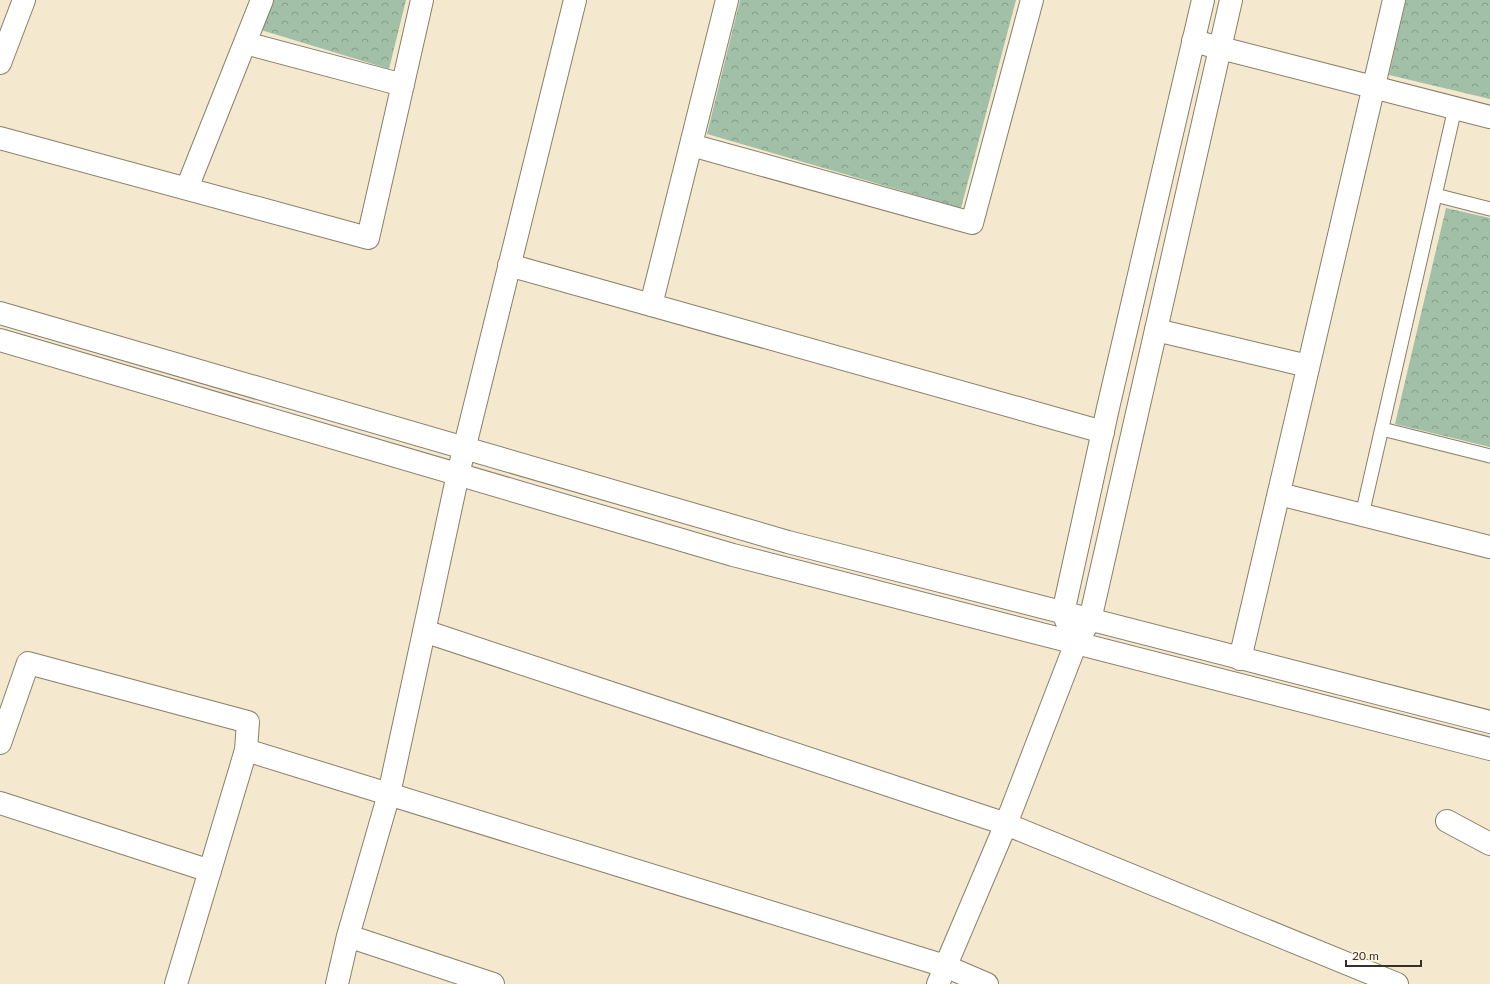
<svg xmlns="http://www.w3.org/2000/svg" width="1490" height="984" viewBox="0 0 1490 984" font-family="Lato,sans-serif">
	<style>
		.park { fill: url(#park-crowns) }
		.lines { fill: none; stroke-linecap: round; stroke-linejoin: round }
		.lane-casing { stroke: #8a7f68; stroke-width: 15 }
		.street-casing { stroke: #8a7f68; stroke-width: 24 }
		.secondary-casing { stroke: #8a7f68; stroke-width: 24 }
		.lane { stroke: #fff; stroke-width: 13 }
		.street { stroke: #fff; stroke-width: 22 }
		.secondary { stroke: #fff; stroke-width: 22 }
	</style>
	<defs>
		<pattern id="park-crowns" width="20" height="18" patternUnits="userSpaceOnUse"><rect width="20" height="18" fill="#a1c0a7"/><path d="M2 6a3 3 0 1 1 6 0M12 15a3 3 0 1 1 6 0" fill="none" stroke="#849d88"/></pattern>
	</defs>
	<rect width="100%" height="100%" fill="#f4e8cf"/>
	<path class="park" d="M273,0H406L389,69L261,30Z
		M740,0H1016L961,208L707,134Z
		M1406,0H1490V99L1389,75Z
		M1446,208L1490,218V447L1395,424Z"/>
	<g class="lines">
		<defs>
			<path id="lane" d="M1435,195L1490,209
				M1382,429L1490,456
				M1362,515L1455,108"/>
			<path id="street" d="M1193,41L1490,117
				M245,43L403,85
				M0,138L368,238L422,0
				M691,145L972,223L1032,0
				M187,188L262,0
				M509,265L1103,432
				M651,305L727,0
				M1156,330L1308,366
				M1279,494L1490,547
				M424,631L1006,824L1397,984
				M1240,659L1394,0
				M0,743L28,663L248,722L246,750L176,984
				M246,750L945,966L987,984
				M0,803L210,871
				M1447,821L1490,844
				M337,984L348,936
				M493,984L348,936L389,794L458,474L575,0
				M938,984L1006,824L1076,643"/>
			<path id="secondary" d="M0,63L24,0
				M0,313L788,542L1490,722
				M0,340L733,555L1490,749
				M1069,627L1063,613L1108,408L1203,0
				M1082,633L1090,620L1231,0"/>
		</defs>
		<use href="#lane" class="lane-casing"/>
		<use href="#street" class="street-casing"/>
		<use href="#secondary" class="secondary-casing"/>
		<use href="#lane" class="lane"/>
		<use href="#street" class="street"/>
		<use href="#secondary" class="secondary"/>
	</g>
	<path d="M1346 960v6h75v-6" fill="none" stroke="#363127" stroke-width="2"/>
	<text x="1352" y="960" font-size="12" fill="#363127" stroke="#fff5e1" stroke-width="3" paint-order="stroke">20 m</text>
</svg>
